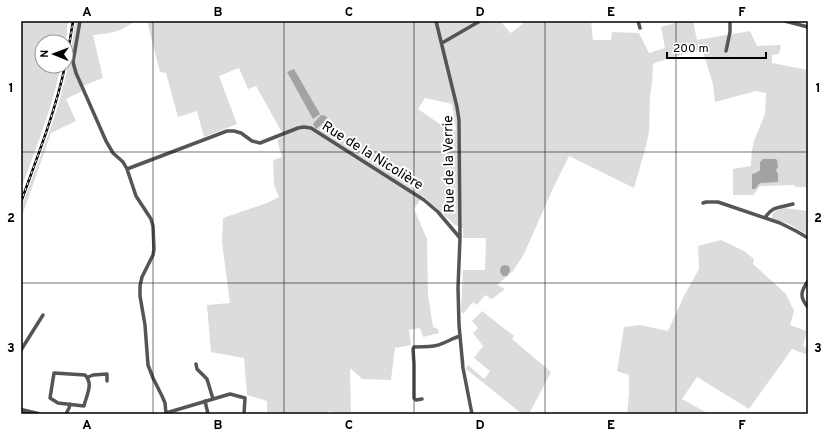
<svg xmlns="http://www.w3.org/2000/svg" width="829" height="435" viewBox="0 0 829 435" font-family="Overpass,sans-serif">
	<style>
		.green { fill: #dcdcdc; fill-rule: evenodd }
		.water { fill: #a3a3a3 }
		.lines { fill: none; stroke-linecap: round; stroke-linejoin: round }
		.minor { stroke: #555; stroke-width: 3.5 }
		.tertiary { stroke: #555; stroke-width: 4.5 }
		.rail-casing { stroke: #000; stroke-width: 2.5 }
		.rail { stroke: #fff; stroke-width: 1; stroke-dasharray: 3; stroke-linecap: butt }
		.grid { fill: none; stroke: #000; stroke-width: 1; stroke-opacity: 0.55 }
		.labels { text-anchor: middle; stroke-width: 4; stroke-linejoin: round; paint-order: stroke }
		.street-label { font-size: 14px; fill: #000; stroke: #fff }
		.neatline { fill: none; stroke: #000; stroke-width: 1.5 }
		.grid-label { font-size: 13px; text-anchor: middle; font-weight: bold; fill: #000 }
	</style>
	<rect width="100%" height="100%" fill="#fff"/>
	<path class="green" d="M21,21H68L66,42H42V66H61C52,108 36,148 21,189Z
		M75,21H135C118,33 112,33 93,35L103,78L80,87L82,91L66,99L76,121L51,133L21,219V208C34,172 49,136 60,99C67,73 72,47 75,21Z
		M147,21H500L511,33L526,21H591L593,40H611L612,32L639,33L649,53L665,48L661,27L682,21H693L697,40L750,31L757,46L781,45L779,54L772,55V63L808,70V187H795V185L760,186L753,195H733V169L751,166L752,150L754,141L765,114L766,93L756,91L715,102L713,84L702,49L657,62L653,64L652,83L650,96L649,132L646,146L634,188L569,156L554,186L524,254L513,271L497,285L505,289L492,299L485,295L477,305L473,302L463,314L461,310L463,270H485L486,238H463V228L455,225L423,196L414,209L427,239L428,295L433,327L438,329L439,333L423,337L420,328L409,330L411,345L395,348L391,380L362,379L350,368L351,414H343L329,411L328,414H267V401L247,395L244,358L211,352L207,305L230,303L222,242L223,218L267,203L279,197L274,185L273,160L282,157L277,140L284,136L256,86L248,89L239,68L219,76L237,124L204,137L197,111L178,117L166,73L160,72ZM425,98L452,104L456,130L450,131L418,109Z
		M784,208L808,211V235L789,224L772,218V214L775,211Z
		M721,240L744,251L754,259L753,264L786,294L794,311L790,325L807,331L803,346L808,349V355L792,349L749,409L697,377L682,399L709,414H627L629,394V375L617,371L624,327L640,325L668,331L684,296L699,269L698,246Z
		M482,311L514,336L512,339L551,372L529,414H522L466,369L468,365L484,379L490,371L474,358L483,346L473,333L478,328L472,321Z"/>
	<path class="water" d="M294,69L320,114L313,119L287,72Z
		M321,115L326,116L328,119L316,129L313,124Z
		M763,159H776L777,160L778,167L776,170L778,174V181L777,182L760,183L755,189H752V174L756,173L760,170V162Z
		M505,265L509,266L510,271L507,276H503C500,273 499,269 502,266Z"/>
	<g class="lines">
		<path class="minor" d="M80,21L73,62L76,73L106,141L113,153L123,162L127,169L136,196L151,219L153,226L154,249L153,255L142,277L140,286V296L145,325L148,365L153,378L162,396L165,403L166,414
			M436,21L457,107L459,120L460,238L458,288L459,325L463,368L472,414
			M638,21L640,28
			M785,21L808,27
			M442,43L480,21
			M726,51L730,32V21
			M127,169L227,131H234L241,133L252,141L260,143L298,128L304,127L311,128L424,200L438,212L460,238
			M703,203L706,202H718L780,223L796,231L808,238
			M765,218C773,205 780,208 793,204
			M808,281C801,291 799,297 808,307
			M21,350L43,315
			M196,364L197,369L207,379L213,399
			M54,373L85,375C94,384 86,396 84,406L58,403L50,398Z
			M88,377L93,375L107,374V381
			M422,399L416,400L414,398V364L413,349L414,347C423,346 433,348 441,344C447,342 453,338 460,336
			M205,401L208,414
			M166,413L230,394L245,398L244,414
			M66,414L69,408L70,404"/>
		<path class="tertiary" d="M21,410L38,414"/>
		<defs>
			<path id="rail" d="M66,64L73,21
				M21,202C37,157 55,113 65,66"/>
		</defs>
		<use href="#rail" class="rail-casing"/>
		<use href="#rail" class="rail"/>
	</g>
	<path class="grid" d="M153,21V414M284,21V414M414,21V414M545,21V414M676,21V414M21,152H808M21,283H808"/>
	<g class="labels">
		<g class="street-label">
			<text transform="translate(373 155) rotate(32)" y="5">Rue de la Nicolière</text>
			<text transform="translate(448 164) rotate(-91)" y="5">Rue de la Verrie</text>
		</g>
	</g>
	<rect width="829" height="435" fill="none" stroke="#ffffff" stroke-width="44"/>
	<g transform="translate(54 54) rotate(271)"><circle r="19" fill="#ffffff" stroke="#999999"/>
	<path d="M0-3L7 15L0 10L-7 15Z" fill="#000000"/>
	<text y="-6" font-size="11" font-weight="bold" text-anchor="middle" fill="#000000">N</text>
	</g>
	<path d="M667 52v6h99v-6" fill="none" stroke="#000000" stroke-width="2"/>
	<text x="673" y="52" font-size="12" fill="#000000" stroke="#ffffff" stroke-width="3" paint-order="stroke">200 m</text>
	<rect x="22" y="22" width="785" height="391" class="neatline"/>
	<g class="grid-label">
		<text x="87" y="16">A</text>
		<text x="218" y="16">B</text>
		<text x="349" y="16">C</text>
		<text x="480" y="16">D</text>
		<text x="611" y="16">E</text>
		<text x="742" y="16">F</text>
		<text x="11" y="92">1</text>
		<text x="818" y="92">1</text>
		<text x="11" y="222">2</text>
		<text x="818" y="222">2</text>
		<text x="11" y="352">3</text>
		<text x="818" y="352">3</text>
		<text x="87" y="429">A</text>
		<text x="218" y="429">B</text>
		<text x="349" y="429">C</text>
		<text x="480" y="429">D</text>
		<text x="611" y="429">E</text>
		<text x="742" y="429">F</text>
	</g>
</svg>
